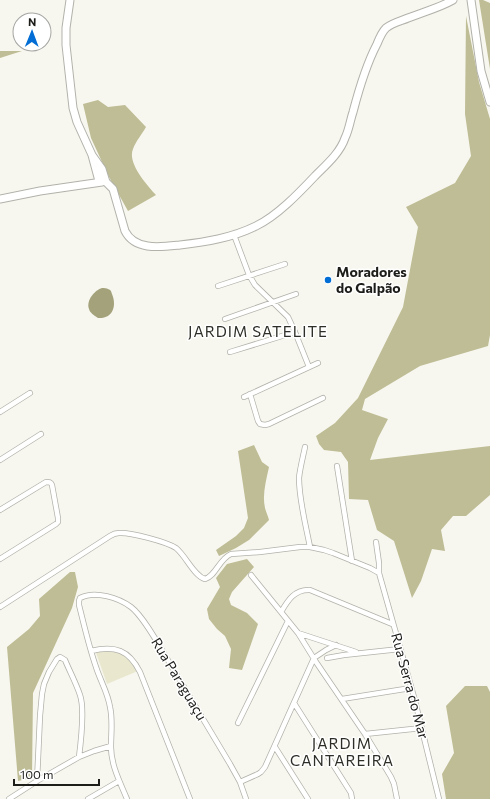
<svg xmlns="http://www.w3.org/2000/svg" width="490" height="799" viewBox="0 0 490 799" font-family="Commissioner,sans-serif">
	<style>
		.green { fill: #e9e8cf }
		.forest { fill: #bfbd95 }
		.water { fill: #a4a27b }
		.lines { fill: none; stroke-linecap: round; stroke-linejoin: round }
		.street-casing { stroke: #b2b2ab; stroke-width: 6 }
		.secondary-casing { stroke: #b2b2ab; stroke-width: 9 }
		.street { stroke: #fff; stroke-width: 4.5 }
		.secondary { stroke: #fff; stroke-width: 7 }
		.poi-dot { fill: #026ed5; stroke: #fff; stroke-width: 1.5 }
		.labels { text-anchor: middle; stroke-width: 3; stroke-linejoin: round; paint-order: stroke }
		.poi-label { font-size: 14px; font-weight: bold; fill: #1d1d1a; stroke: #fff; text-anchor: start }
		.street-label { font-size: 14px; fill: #1d1d1a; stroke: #fff }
		.neighbourhood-label { font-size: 15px; letter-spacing: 1px; fill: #2e2e28; stroke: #fff }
	</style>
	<rect width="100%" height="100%" fill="#f7f7ef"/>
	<path class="green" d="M111,649L131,658L138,671L107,684L95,650Z"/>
	<path class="forest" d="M479,0H483L490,3V69Z
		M466,16L479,82L490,119V335L488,346L420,366L365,399L362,410L388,419L378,438L370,460L490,446V495L466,516H453L441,530L445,551L432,549L421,581L412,598L394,541L377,530L368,500L349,499L348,462L341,452L324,450L319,444L316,436L335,423L358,398L403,307L418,227L406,207L455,183L471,156L465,114Z
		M0,51H22L0,58Z
		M98,100L108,107L125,105L146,127C142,134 136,141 133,149C127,163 147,185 156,195L128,211L109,177L91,138L83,104Z
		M254,445L262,462L269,467C266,481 262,495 265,508C266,512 268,516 269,520L249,540L236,548L219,556L216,550L236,536L244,528L248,518L238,451Z
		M247,559L254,567L232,592L229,599L231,605L247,613L258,624L242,670L229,668L231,649L225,636L217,629L209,619L207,609L220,587L216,578L227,564Z
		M70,572H75L78,587L72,608L33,693L32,778L18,781L7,647L29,629L40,616L39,599Z
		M465,686H487L490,692V799H446L442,774L454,753L446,706Z"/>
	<path class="water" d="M102,288C104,288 107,288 108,289C111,290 111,291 112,294C117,306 113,319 98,318C94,315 90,313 89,309C86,300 95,290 102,288Z"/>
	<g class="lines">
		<defs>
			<path id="street" d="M234,235L249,275L255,285L288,317L295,332L309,367
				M218,286L285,264
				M225,319L296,294
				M230,352L295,332
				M250,394L258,421L260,424L265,425L269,424L323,398
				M244,397L318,363
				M0,412L30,393
				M305,447C303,457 300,468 299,478C299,500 306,526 310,547
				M0,460L41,434
				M337,466L352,561
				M0,510L46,482C49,482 51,482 52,485L58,518V522L56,524L0,559
				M376,542L379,563V573L414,697L439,799
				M251,575L298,633L316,662L365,734L391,777L394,784L397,799
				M0,607L110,536C113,534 116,533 119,533C130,532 167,542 176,548C186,556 194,576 205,579C216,576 219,559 231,554L260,552L300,547H310L324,550L333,553L370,568L379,573
				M281,612C288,600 295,589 310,590L392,624
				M298,633L356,652
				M91,651C115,645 129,650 140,672L190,799
				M327,658L344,655L400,649
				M342,699L411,688
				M294,703L351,793L352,799
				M238,723L288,621
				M365,734L422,728
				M275,747L308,799
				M37,781L40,716L42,694L44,684L49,672L57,659L60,657L65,660C70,672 76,683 80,695C85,709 81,741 79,757
				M240,782L258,774L261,772L265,767L314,658L326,650L336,645
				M9,799L37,781L79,757L94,751L111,746
				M88,799L119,781
				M127,799C120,782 111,765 111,747C111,733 113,720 110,707C108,693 100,680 96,667C89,647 84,625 79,605V601L80,598C95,590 119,598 131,607C144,617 160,647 169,662C189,696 210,730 230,764L240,782L246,799"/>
			<path id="secondary" d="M70,0L66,28V45L73,108L77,122L92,155L99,181
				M471,0L481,71L490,102
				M92,155L102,169L106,182L113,189L125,231C135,251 161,247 180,245C205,242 232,238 256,226C277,216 299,193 315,176C326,165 340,153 345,138C349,130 350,121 353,112C359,89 366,65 377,44C379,39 382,32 386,28C392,23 401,21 408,18C423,12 439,8 453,0
				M0,199L40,191L102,182"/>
		</defs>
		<use href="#street" class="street-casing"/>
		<use href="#secondary" class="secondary-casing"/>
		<use href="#street" class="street"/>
		<use href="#secondary" class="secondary"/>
	</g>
	<circle class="poi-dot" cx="328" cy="280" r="4"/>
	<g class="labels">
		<g class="poi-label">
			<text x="336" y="277">Moradores<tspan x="336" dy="16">do Galpão</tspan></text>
		</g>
		<g class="street-label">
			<text transform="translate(179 679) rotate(59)" y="5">Rua Paraguaçu</text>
			<text transform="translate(410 686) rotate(75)" y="5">Rua Serra do Mar</text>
		</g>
		<g class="neighbourhood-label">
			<text x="258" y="337">JARDIM SATELITE</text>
			<text x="342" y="749">JARDIM<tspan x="342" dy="17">CANTAREIRA</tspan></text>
		</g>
	</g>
	<g transform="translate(32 32) rotate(1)"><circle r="19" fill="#ffffff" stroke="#a5a5a3"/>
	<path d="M0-3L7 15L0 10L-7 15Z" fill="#026ed5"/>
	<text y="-6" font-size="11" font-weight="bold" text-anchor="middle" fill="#1d1d1a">N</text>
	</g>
	<path d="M14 779v6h85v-6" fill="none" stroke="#1d1d1a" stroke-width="2"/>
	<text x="20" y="779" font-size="12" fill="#1d1d1a" stroke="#ffffff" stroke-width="3" paint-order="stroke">100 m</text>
</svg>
